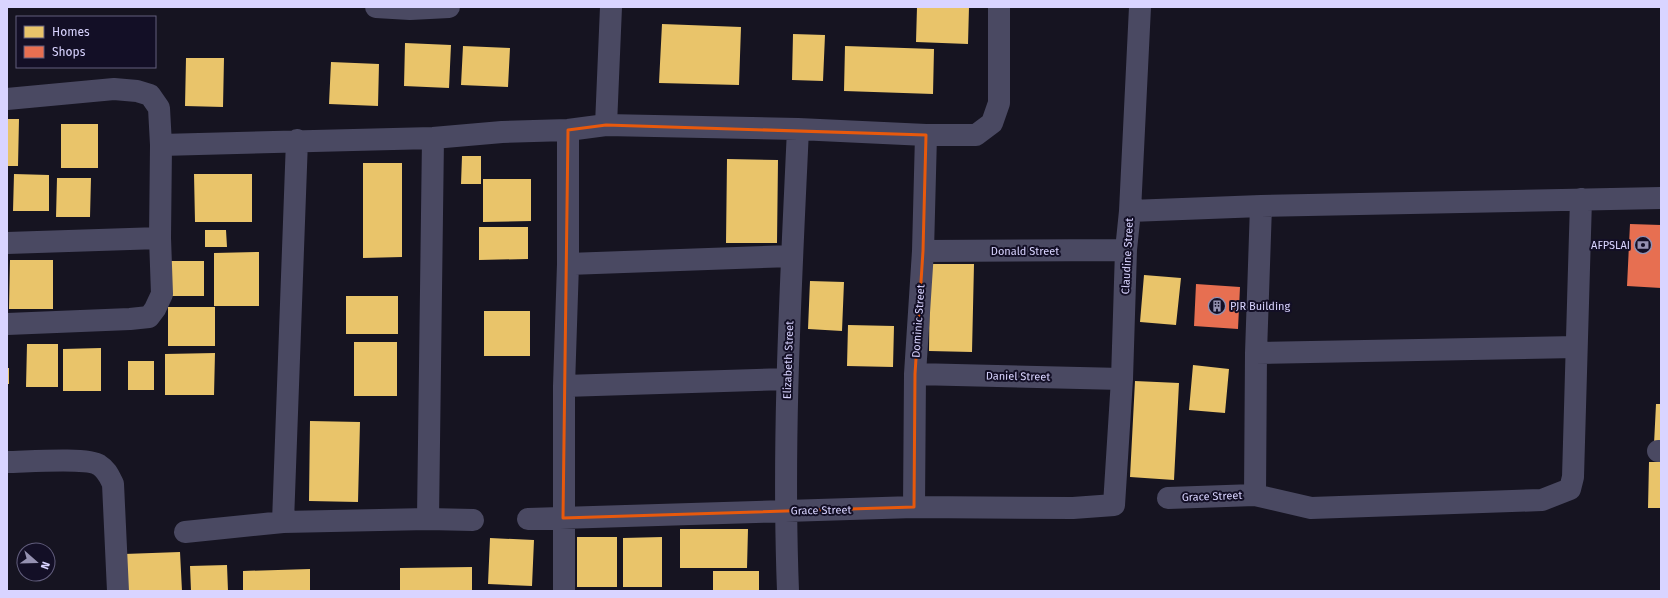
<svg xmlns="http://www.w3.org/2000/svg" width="1668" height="598" viewBox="0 0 1668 598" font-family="'Fira Sans',sans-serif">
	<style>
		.homes { fill: #e9c46a }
		.shops { fill: #e76f51 }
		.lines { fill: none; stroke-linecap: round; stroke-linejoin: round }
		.minor { stroke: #4a4962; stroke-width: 22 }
		.marked { fill: none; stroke: #e8590c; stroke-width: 3; stroke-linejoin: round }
		.labels { text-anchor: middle; stroke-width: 4; stroke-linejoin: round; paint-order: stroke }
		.poi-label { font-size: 11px; fill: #d9d4ff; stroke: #130f26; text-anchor: end }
		.street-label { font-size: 11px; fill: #d9d4ff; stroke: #130f26 }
	</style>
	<rect width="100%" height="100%" fill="#161421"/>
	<path class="homes" d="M917,7H969L968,44L916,42Z
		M662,24L741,27L739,85L659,83Z
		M793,34L825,35L823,81L792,80Z
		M405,43L451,45L449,88L404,86Z
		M463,46L510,48L508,87L461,85Z
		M845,46L934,49L933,94L844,91Z
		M186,58H224L223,107L185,106Z
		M331,62L379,64L378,106L329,104Z
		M7,119H19L18,166H7Z
		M61,124H98V168H61Z
		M462,156H481V184H461Z
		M727,159L778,160L777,243H726Z
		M363,163H402V257L363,258Z
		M14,174L49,175V211H13Z
		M194,174H252V222H195Z
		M57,178H91L90,217H56Z
		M483,179H531V221L483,222Z
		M479,227H528V259L479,260Z
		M205,230H226L227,247H205Z
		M259,252V306H214V253Z
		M10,260H53V309H9Z
		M164,261H204V296H164Z
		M930,264H974L972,352L929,351Z
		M1144,275L1181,278L1176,325L1140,322Z
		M810,281L844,282L842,331L808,329Z
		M346,296H398V334H346Z
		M168,307H215V346H168Z
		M484,311H530V356H484Z
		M848,325L894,326L893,367L847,366Z
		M354,342H397V396H354Z
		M27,344H58V387H26Z
		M101,348V391H63V349Z
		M215,353L214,395H165V354Z
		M128,361H154V390H128Z
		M1193,365L1229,369L1225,413L1189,410Z
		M7,368H9V384H7Z
		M1135,381L1179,383L1174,480L1130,477Z
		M1656,404H1661V444H1654Z
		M310,421L360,422L358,502L309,501Z
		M1649,462H1661V508H1648Z
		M680,529H748L747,568H680Z
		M577,537H617V587H577Z
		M662,537V587H623V538Z
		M490,538L534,540L532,586L488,584Z
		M180,552L182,591H125L124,554Z
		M227,565L228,591H191L190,566Z
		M472,567V591H400V568Z
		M310,569V591H243V571Z
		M713,571H759V591H713Z"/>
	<path class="shops" d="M1630,224L1661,225V288L1627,286Z
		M1196,284L1240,287L1238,329L1194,326Z"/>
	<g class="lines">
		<path class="minor" d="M376,7L410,9L449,7
			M7,99L114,89L137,91L150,95L159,108L161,145L160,238L162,294L155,309L149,317L130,319L7,324
			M606,125L611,7
			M161,145L433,138L502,132L568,130L606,125L798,129L926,135H976L992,123L999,103V7
			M1261,206L1256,353L1255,495L1311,508L1542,500L1570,489L1573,477L1581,199
			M1130,211L1261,206L1661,198
			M7,243L160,238
			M923,251L1126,250
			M568,264L792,256
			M1256,353L1576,347
			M915,374L1122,379
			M564,386L787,379
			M1658,451H1661
			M7,462C24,462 87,457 99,465C107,470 109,476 113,484L118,591
			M1168,498L1255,495
			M914,507L915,374L923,251L926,135
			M428,519L433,138
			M528,519L914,507L1073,508L1114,505L1122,379L1126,250L1130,211L1140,7
			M283,522L297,140
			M185,532L283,522L428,519L473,520
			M564,591V386L568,264V130
			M788,591C782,437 791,283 798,129"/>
	</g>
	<path class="marked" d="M606,125L926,135L923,251L915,374L914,507L563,518L568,130Z"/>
	<defs>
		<symbol id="bank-ring" viewBox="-11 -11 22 22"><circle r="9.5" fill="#130f26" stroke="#9591b1" stroke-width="1.5"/><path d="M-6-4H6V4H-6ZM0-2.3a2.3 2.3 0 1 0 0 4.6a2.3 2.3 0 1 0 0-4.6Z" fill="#9591b1"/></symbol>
		<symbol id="building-ring" viewBox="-11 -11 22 22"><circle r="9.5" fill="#130f26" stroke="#9591b1" stroke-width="1.5"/><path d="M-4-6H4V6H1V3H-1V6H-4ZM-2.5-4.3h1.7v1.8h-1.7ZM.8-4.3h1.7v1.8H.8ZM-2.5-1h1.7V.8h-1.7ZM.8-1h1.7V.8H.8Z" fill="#9591b1"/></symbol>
	</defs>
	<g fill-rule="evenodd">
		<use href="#bank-ring" x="1633" y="235" width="20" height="20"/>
		<use href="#building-ring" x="1207" y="296" width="20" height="20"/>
	</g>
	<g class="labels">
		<g class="poi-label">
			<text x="1630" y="249">AFPSLAI</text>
			<text x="1230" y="310" text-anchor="start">PJR Building</text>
		</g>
		<g class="street-label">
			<text x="1025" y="255">Donald Street</text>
			<text transform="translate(1127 256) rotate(-87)" y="4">Claudine Street</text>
			<text transform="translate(918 321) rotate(-86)" y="4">Dominic Street</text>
			<text transform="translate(788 360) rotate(-88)" y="4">Elizabeth Street</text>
			<text transform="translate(1018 376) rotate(1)" y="4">Daniel Street</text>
			<text transform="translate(1212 496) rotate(-2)" y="4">Grace Street</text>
			<text transform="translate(821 510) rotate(-1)" y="4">Grace Street</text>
		</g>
	</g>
	<rect width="1668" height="598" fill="none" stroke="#d9d4ff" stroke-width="16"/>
	<rect x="16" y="16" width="140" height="52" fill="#130f26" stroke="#625e7d"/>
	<rect x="24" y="26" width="20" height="12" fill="#e9c46a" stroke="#625e7d"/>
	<text x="52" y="36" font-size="12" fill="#d9d4ff">Homes</text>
	<rect x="24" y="46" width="20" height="12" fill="#e76f51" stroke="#625e7d"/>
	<text x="52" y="56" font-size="12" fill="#d9d4ff">Shops</text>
	<g transform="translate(36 562) rotate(110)"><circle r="19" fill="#130f26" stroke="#625e7d"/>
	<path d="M0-3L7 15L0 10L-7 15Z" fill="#9591b1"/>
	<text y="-6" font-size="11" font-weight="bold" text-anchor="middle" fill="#d9d4ff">N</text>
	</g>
</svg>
